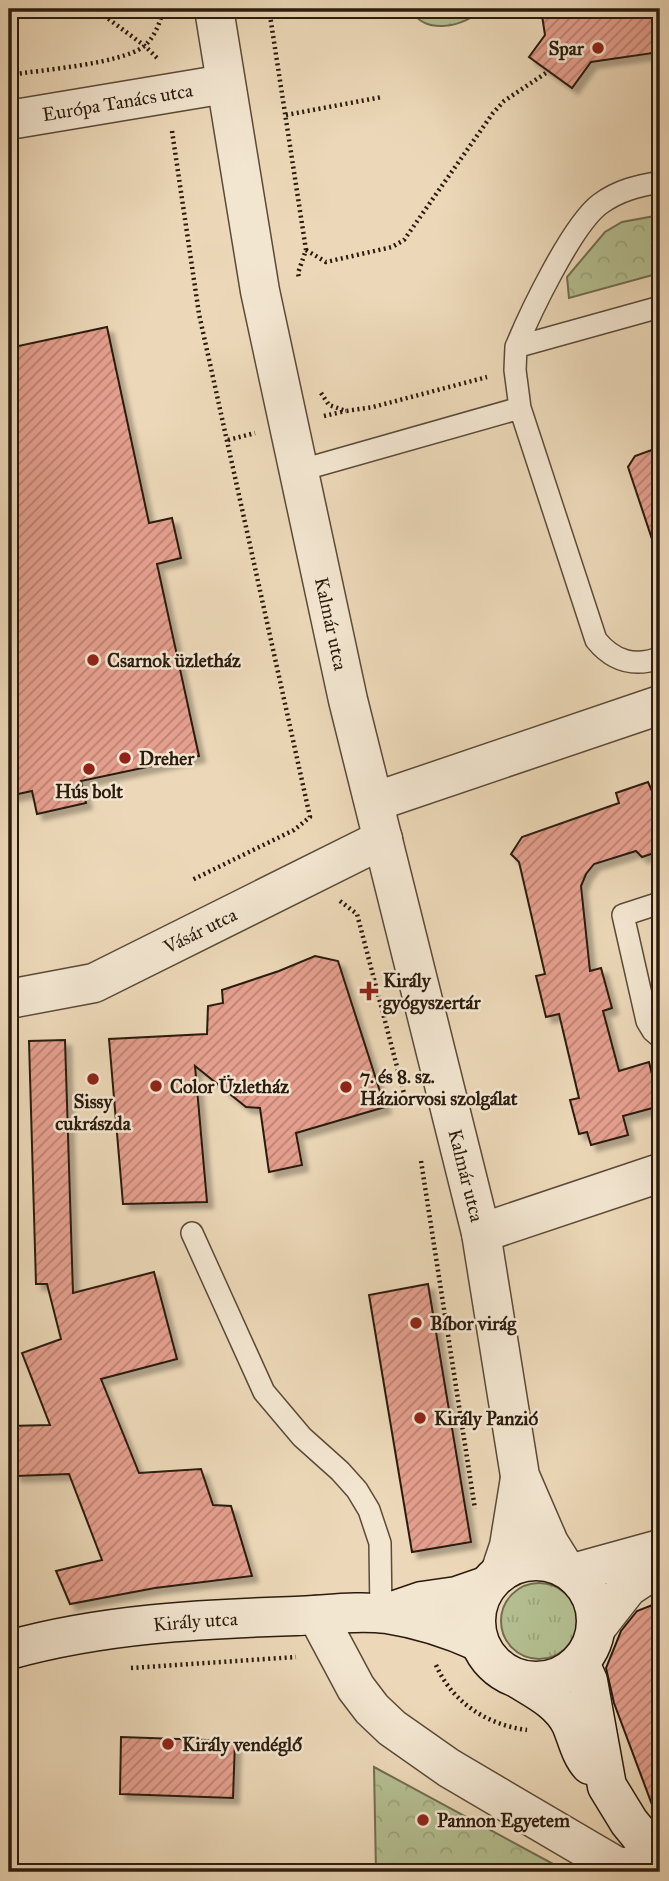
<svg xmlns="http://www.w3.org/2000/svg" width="669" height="1881" viewBox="0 0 669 1881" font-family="'IM FELL Great Primer',serif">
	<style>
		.grass { fill: url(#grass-tufts); stroke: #706d50; stroke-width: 2 }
		.forest { fill: url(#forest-crowns); stroke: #706d50; stroke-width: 2 }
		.building { fill: url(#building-hatch); stroke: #2b1b0e; stroke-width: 2; filter: url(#shadow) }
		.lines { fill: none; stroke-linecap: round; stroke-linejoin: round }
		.service-casing { stroke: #5b4a38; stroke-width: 24 }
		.minor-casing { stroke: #5b4a38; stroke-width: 41 }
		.tertiary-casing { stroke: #5b4a38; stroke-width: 41 }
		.secondary-casing { stroke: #2b1b0e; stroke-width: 41 }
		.path { stroke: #2b1b0e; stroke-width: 4.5; stroke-dasharray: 2 3.5; stroke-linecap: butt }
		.service { stroke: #f3e6d1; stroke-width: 21 }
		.minor { stroke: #f3e6d1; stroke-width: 38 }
		.tertiary { stroke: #f3e6d1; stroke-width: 38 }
		.secondary { stroke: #f3e6d1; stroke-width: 38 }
		.poi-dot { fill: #8f2418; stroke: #f3e6d1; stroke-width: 2.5 }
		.labels { text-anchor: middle; stroke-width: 5; stroke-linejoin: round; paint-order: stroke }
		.poi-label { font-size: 19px; font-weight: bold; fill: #2b1b0e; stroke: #f3e6d1; text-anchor: start }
		.street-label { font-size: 19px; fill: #2b1b0e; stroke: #f3e6d1 }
	</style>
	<defs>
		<pattern id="grass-tufts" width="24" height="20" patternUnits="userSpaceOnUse" patternTransform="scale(1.75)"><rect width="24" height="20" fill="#b4bf91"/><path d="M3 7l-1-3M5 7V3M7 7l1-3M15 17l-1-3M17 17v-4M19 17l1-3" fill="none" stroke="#9ba47c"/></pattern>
		<pattern id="forest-crowns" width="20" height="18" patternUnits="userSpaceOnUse" patternTransform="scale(1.75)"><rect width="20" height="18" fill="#b4bf91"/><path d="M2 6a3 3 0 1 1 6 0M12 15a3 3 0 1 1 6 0" fill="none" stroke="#9ba47c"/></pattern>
		<pattern id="building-hatch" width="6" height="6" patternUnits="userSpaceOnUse" patternTransform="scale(1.75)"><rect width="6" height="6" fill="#e59f8e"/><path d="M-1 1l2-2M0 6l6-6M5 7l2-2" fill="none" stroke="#ba8172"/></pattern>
		<filter id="shadow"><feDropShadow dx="6" dy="6" stdDeviation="2" flood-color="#0004"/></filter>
	</defs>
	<rect width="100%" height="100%" fill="#ecd8b8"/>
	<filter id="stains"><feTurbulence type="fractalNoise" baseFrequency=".00286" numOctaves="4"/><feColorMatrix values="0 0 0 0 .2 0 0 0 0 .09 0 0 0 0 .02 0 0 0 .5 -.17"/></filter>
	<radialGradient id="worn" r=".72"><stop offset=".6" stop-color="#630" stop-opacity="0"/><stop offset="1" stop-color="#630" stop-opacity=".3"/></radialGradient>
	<path class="grass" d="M412,9H481C467,27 421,36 412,9Z
		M501 1621a38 38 0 1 1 76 0a38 38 0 1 1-76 0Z"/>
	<path class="forest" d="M660,215V273L569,298L567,277L605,232L622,222Z
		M374,1767L568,1872H376Z"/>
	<path class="building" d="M541,9H660V52L591,62L572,88L529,57L545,35Z
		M107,327L149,523L172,518L181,558L157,564L199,756L81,781L86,803L37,814L32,791L9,796V348Z
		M660,447V547L655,548L628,467L635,456Z
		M648,782L652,791L660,788V851L642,857L636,851L594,864L586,874L581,886L590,971L601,968L612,1008L603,1011L619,1071L649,1062L660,1106L623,1116L628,1135L591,1145L587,1132L579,1134L570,1100L579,1098L559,1014L546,1017L536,976L545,974L519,862L511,854L522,837L619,803L616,793Z
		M315,956L338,961L385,1107L296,1133L302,1165L269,1172L260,1108L246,1107L195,1066L207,1202L123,1204L109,1039L207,1034L208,1006L223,1003L222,990L279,971Z
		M65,1040L73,1293L154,1272L177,1359L101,1379L139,1473L201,1469L213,1505L231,1506L252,1576L155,1588L70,1604L56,1571L102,1560L69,1474L16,1476L9,1459V1426L50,1425L22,1353L61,1339L47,1284H36L29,1041Z
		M428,1284L471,1542L412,1552L369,1295Z
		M660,1602V1817L657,1818L614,1703L606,1668L621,1631L637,1611Z
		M121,1737L235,1741L233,1798L120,1794Z"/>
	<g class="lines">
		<defs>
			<path id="service" d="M660,307L516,347L515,370L520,408L596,640C614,662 634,667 660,658
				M516,347C530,313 572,225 600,204C619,190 638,186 660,182
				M298,471L520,408
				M660,903L623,915L647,1021L653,1031L660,1037
				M192,1233L264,1392L302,1437L340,1471L357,1490L369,1510L380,1543L381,1614"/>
			<g id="minor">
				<path id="s1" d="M214,9L260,291L348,700L481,1233L520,1476L549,1543L564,1567"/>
				<path id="s2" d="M9,120L225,84"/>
				<path d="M374,802L660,705"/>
				<path id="s3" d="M9,999L94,983L383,839"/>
				<path d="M481,1233L660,1173"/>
				<path d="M500,1573L509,1546L520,1478"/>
				<path d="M317,1615L356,1688L372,1709L392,1728L449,1768L619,1868L660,1861"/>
			</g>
			<path id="tertiary" d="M573,1573L660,1549
				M596,1628L628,1587L660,1566"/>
			<g id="secondary">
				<circle cx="536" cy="1621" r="60"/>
				<path d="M387,1613L422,1601L457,1596L486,1586"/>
				<path id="s4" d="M9,1650C102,1624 200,1619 296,1616C324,1615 359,1610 387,1614C419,1619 450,1629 479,1642"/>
				<path d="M580,1663L588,1681L607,1786L629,1822L660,1860"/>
				<path d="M520,1680C540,1692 561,1703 571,1724C577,1738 580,1754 590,1765"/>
			</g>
		</defs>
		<use href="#service" class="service-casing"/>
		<use href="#minor" class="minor-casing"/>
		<use href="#tertiary" class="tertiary-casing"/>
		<use href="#secondary" class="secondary-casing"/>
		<path class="path" d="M95,9L145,46L157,58
			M269,9L306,250L298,273L299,278
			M9,75C41,70 119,64 143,47C154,39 161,21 163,9
			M286,115L382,97
			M172,131L199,314L310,817L294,830L192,880
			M306,250L326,262L392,247L404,240L493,113L504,101L549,71
			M321,393L329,405L346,411L373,407L487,377
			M324,416L346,411
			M228,440L255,433
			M340,901L357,914L407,1105
			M421,1161L475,1509
			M9,1281L15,1317
			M436,1665C452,1702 487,1725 527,1730
			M131,1668L296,1657"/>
		<use href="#service" class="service"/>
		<use href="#minor" class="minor"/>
		<use href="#tertiary" class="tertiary"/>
		<use href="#secondary" class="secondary"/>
	</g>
	<g class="poi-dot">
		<circle cx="598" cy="48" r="7"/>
		<circle cx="93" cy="660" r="7"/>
		<circle cx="125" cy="758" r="7"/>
		<circle cx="89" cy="769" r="7"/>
		<path d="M365.5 980.5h7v7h7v7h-7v7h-7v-7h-7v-7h7z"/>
		<circle cx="93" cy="1079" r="7"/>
		<circle cx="156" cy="1086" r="7"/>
		<circle cx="346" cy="1087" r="7"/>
		<circle cx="416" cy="1323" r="7"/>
		<circle cx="420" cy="1418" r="7"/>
		<circle cx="168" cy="1744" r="7"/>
		<circle cx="423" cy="1820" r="7"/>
	</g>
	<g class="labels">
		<g class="poi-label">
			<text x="584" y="55" text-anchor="end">Spar</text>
			<text x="107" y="667">Csarnok üzletház</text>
			<text x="139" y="765">Dreher</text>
			<text x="89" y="798" text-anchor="middle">Hús bolt</text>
			<text x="383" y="987">Király<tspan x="383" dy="22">gyógyszertár</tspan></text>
			<text x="360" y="1083">7. és 8. sz.<tspan x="360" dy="22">Háziorvosi szolgálat</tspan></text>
			<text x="170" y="1093">Color Üzletház</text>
			<text x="93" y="1108" text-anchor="middle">Sissy<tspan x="93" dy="22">cukrászda</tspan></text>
			<text x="430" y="1330">Bíbor virág</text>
			<text x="434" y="1425">Király Panzió</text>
			<text x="182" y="1751">Király vendéglő</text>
			<text x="437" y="1827">Pannon Egyetem</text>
		</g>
		<g class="street-label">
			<text dy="7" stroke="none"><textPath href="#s2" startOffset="110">Európa Tanács utca</textPath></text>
			<text dy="7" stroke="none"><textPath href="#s1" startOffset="626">Kalmár utca</textPath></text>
			<text dy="7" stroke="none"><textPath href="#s3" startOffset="205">Vásár utca</textPath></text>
			<text dy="7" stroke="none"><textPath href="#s1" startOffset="1194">Kalmár utca</textPath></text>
			<text dy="7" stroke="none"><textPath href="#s4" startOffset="189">Király utca</textPath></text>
		</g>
	</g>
	<rect width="669" height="1881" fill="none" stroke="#ecd8b8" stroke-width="35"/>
	<rect x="10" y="10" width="648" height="1860" fill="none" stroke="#2b1b0e" stroke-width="3.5"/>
	<rect x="18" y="18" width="634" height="1846" fill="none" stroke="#2b1b0e" stroke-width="2"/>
	<rect width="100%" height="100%" filter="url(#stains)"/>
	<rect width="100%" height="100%" fill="url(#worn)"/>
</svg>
